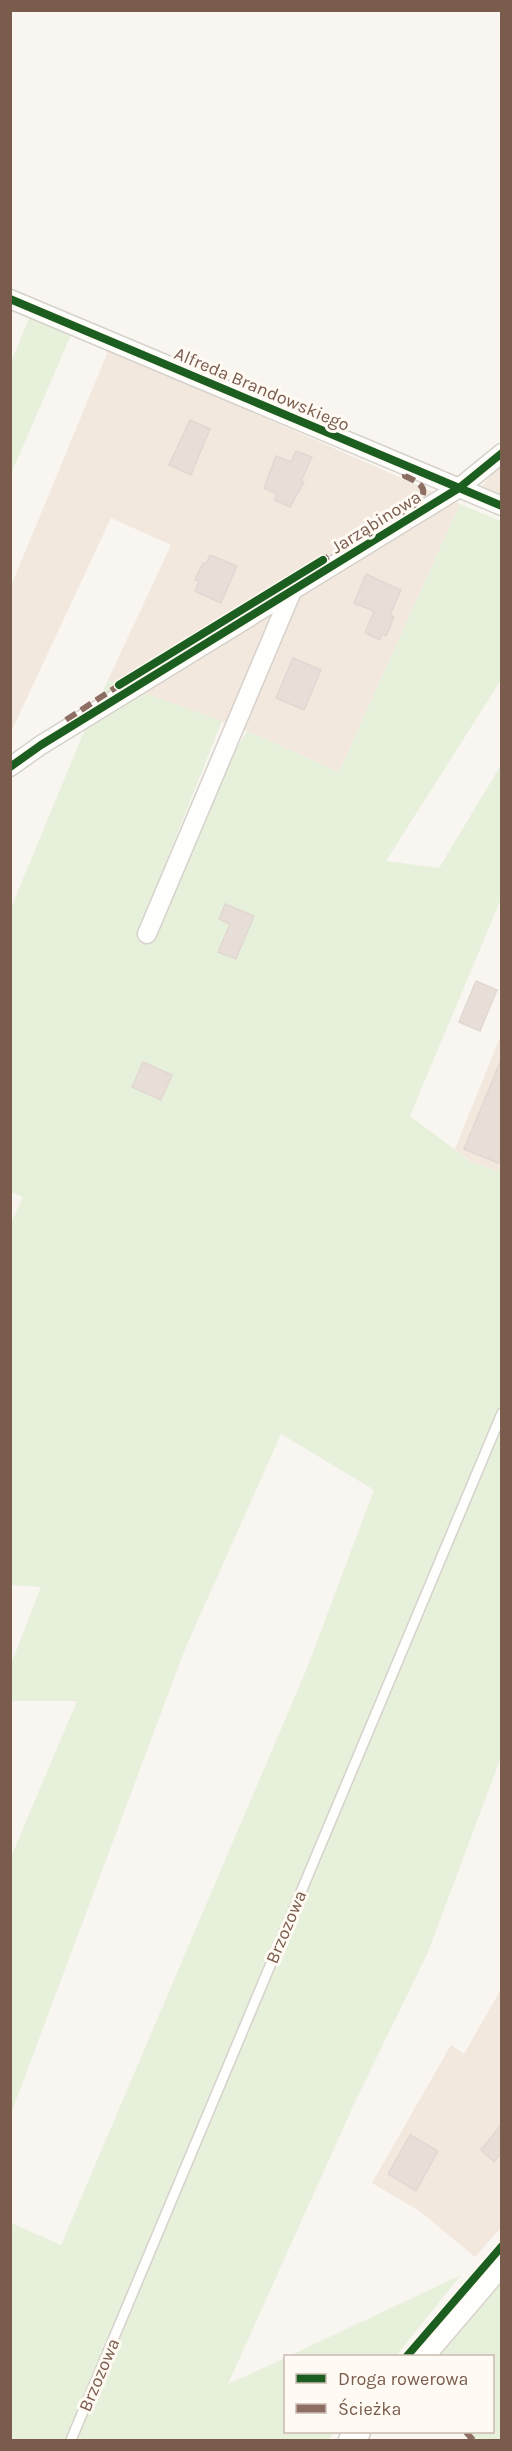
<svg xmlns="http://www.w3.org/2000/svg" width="512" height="2451" viewBox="0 0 512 2451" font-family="Karla,sans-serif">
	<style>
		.residential { fill: #f2e8de }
		.green { fill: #e7f0db }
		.building { fill: #e6ded7; stroke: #e2d8d2; stroke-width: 1.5 }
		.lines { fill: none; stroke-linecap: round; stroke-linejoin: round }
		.lane-casing { stroke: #d7d1cb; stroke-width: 12 }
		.street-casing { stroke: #d7d1cb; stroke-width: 21 }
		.secondary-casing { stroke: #d9d2cb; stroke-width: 27 }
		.lane { stroke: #fefefd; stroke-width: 9 }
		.street { stroke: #fefefd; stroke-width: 18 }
		.secondary { stroke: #fefefd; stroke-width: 24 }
		.quiet { stroke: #8d6e63; stroke-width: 6; stroke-dasharray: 12 6; stroke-linecap: butt }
		.cycleway-casing { stroke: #fffaf3; stroke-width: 11 }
		.cycleway { stroke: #1b5e20; stroke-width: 8 }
		.labels { text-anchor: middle; stroke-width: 6; stroke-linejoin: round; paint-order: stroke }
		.street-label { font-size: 18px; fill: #7a5c4d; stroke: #fffaf3 }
	</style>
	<rect width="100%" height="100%" fill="#f9f5f0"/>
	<path class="residential" d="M109,349L460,504L339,772L247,731L108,680L171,545L111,518L11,732V586Z
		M501,462V494L482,486Z
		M501,1035V1172L471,1162L455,1149Z
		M501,1989V2228L475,2257L421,2212L372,2183L451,2045L464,2054Z"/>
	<path class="green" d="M30,316L71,335L11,474V362Z
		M460,504L501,521V680L386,861L439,868L501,765V899L410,1116L471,1162L501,1172V1757L428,1952L355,2102L228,2384L285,2358L286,2432H335L328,2440H10L11,2223L61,2245L307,1668L374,1490L281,1434L185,1649L11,2114V1857L77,1701H11V1664L41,1587L10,1585V1225L23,1197L10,1192L11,908L83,734L108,680L222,721L160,877L247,731L339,772Z
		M461,2275L396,2356H289Z
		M501,2281V2440H471L465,2432H492V2356H435Z"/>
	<path class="building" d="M190,420L210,429L191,475L169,465Z
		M296,451L312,457L301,481L304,482L290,507L275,500L277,494L264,488L276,456L291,462Z
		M210,555L237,566L221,603L195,591L199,581L195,580L203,563L206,564Z
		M366,574L401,590L390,615L394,617L386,636L382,634L380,640L365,633L374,611L354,603Z
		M293,658L321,670L304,710L276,698Z
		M225,904L254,916L236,959L218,952L230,924L219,919Z
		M476,981L497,990L480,1031L459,1022Z
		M501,1060V1154L498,1163L464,1149Z
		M143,1062L172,1075L161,1100L132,1087Z
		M501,2125V2153L494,2162L481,2150Z
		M410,2135L438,2151L416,2191L388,2174Z"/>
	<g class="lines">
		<defs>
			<path id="lane" d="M71,2440L502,1413"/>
			<path id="street" d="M10,299L502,506
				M10,767L41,745L459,488L502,453
				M147,934L292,591"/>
			<path id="secondary" d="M422,2356L502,2262
				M351,2440L358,2432"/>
		</defs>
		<use href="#lane" class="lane-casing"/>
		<use href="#street" class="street-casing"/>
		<use href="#secondary" class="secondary-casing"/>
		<use href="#lane" class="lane"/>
		<use href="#street" class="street"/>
		<use href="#secondary" class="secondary"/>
		<path class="quiet" d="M318,563L419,502C430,487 418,482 405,476L408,467
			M66,720L124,682
			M466,2432L473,2440"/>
		<defs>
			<path id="cycleway" d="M10,299L502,506
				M119,685L323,560
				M10,767L41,745L459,488L502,453
				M407,2356L502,2246"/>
		</defs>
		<use href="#cycleway" class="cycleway-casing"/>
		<use href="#cycleway" class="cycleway"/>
	</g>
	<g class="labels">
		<g class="street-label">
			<text transform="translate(262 389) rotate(23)" y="6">Alfreda Brandowskiego</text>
			<text transform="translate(376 522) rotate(-32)" y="6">Jarząbinowa</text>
			<text transform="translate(286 1927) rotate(-67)" y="6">Brzozowa</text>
			<text transform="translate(99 2375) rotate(-67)" y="6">Brzozowa</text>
		</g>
	</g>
	<rect width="512" height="2451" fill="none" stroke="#7a5c4d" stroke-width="24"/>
	<rect x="284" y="2355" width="210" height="78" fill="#fffaf3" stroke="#cabbb1" stroke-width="1.5"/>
	<rect x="296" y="2374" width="30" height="9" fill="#1b5e20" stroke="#cabbb1" stroke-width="1.5"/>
	<text x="338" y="2385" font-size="18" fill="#7a5c4d">Droga rowerowa</text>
	<rect x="296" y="2404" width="30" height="9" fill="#8d6e63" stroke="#cabbb1" stroke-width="1.5"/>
	<text x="338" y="2415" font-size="18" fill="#7a5c4d">Ścieżka</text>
</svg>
